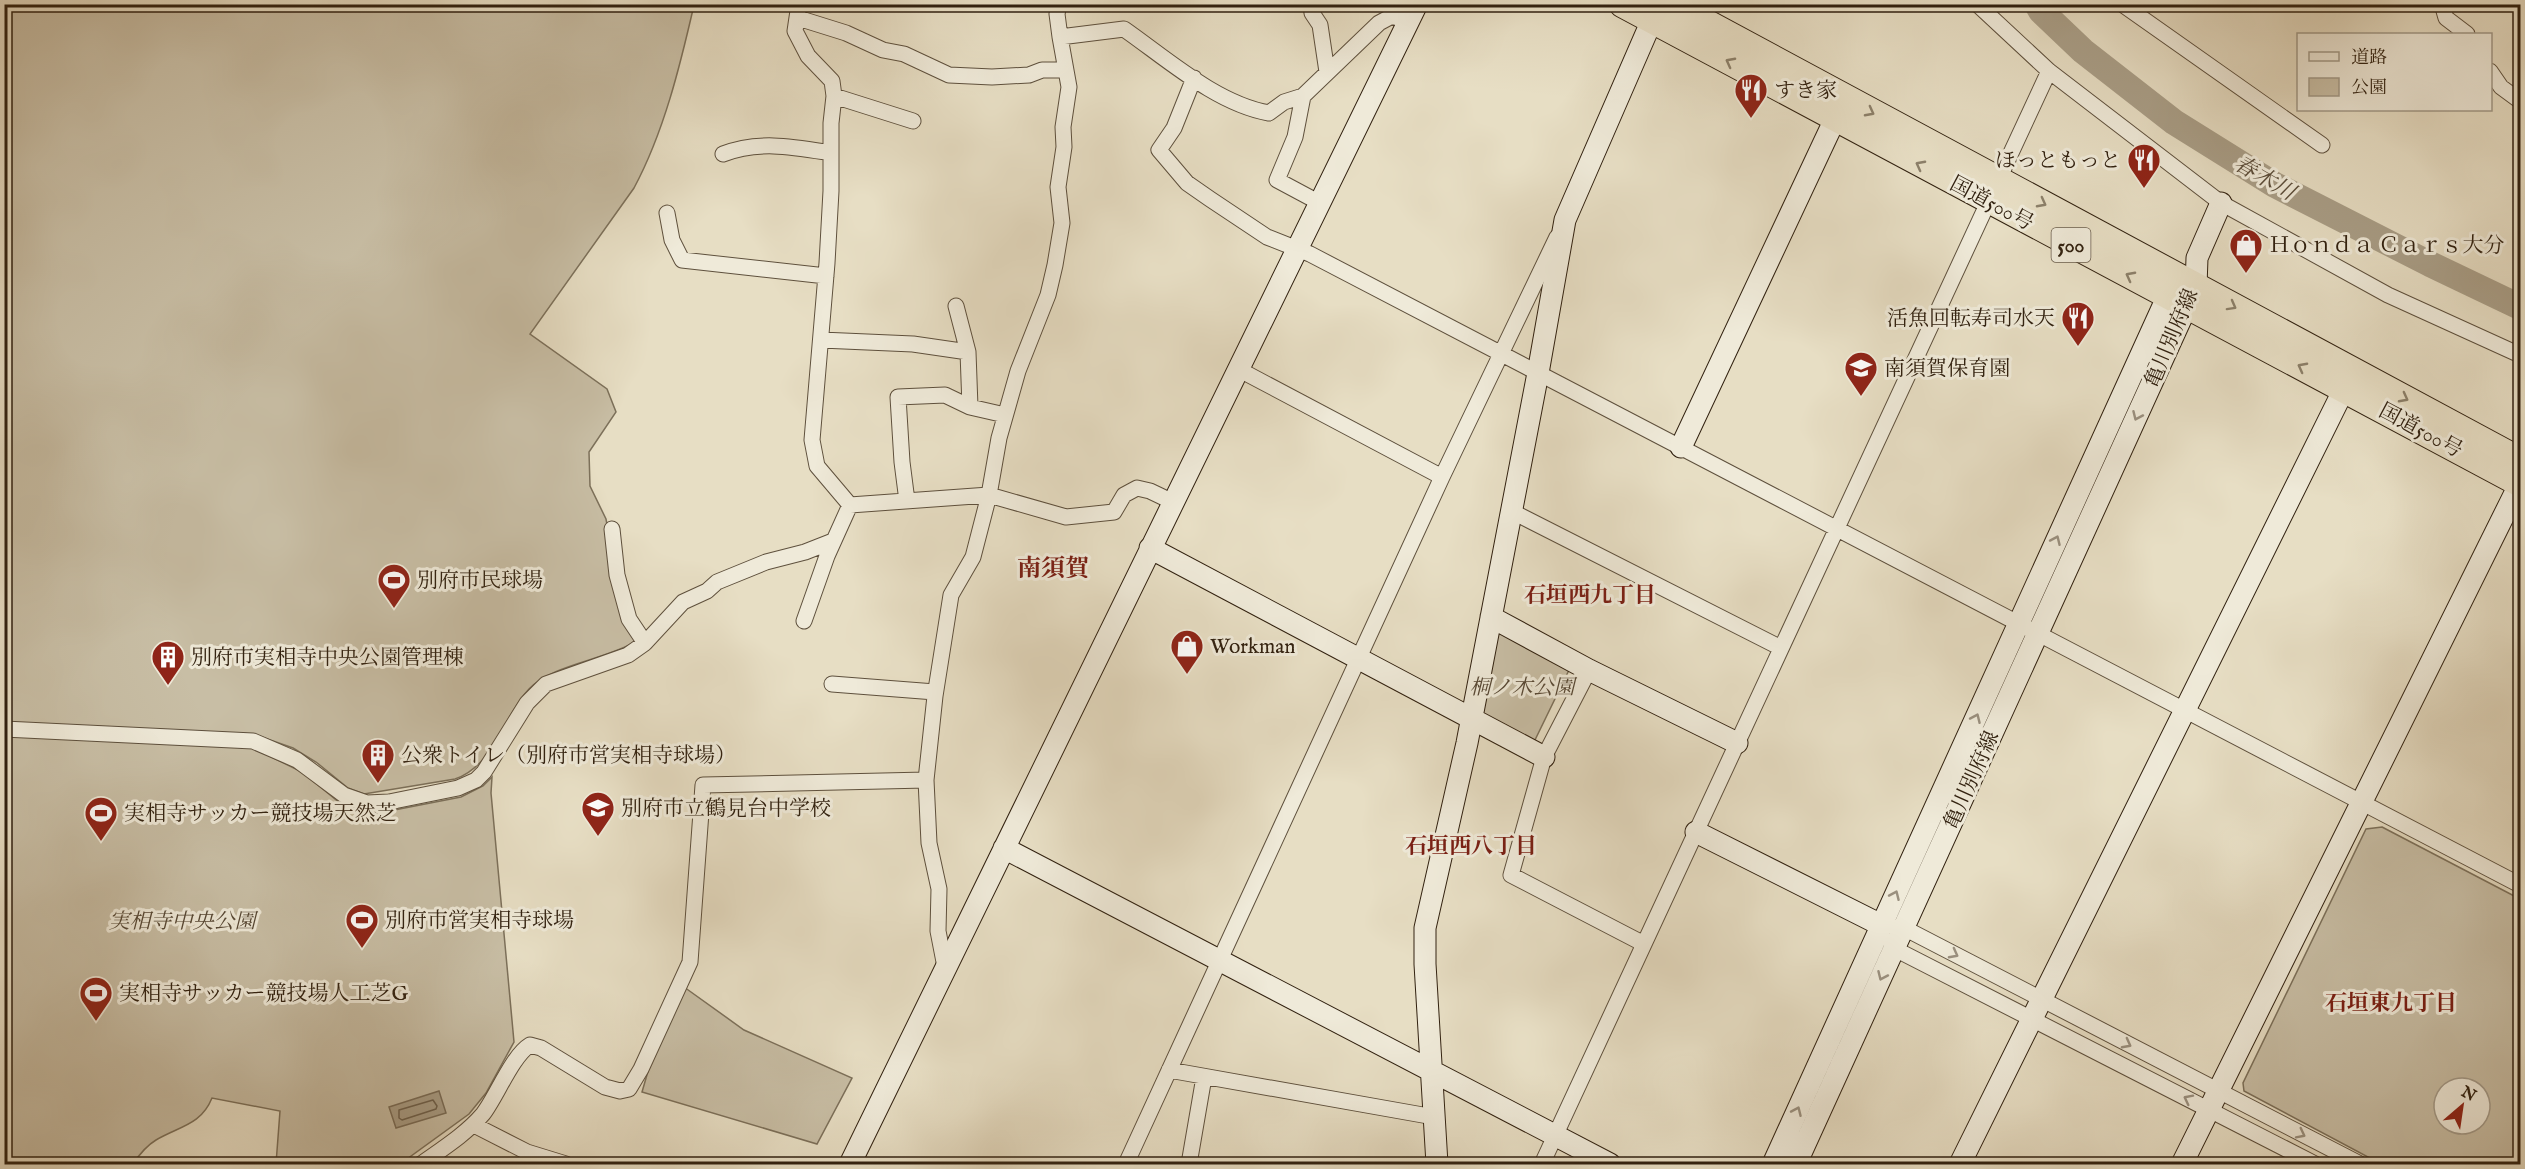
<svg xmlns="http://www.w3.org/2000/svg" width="2525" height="1169" viewBox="0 0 2525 1169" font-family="'IM FELL English','Noto Serif JP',serif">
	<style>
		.green { fill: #c8bea5; stroke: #7c705a; stroke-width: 1.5; fill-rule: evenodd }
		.water { fill: #a99e87; stroke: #796c57; stroke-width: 1.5 }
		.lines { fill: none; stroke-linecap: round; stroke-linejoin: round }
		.shore { stroke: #6d604c; stroke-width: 1.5 }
		.river { stroke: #a99e87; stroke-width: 26 }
		.street-casing { stroke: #5e503d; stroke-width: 17 }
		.secondary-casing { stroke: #312110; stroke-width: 23 }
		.highway-casing { stroke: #312110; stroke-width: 29 }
		.street { stroke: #efead9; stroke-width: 15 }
		.secondary { stroke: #efead9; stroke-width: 21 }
		.highway { stroke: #e7dec4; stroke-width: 27 }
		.oneway { stroke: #8c806a }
		.oneway2 { stroke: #9a907f }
		.labels { text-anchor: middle; stroke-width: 6; stroke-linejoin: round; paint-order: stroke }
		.shield { fill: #efead9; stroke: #6a5d4c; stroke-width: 1.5 }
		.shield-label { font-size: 20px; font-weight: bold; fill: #312110 }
		.poi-label { font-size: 21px; fill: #312110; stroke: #efead9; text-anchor: start }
		.street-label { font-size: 21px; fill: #312110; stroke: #efead9 }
		.park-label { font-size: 21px; font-style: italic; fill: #574835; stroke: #efead9 }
		.water-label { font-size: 22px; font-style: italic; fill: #5b4d3a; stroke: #efead9 }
		.neighbourhood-label { font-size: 22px; font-weight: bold; fill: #7a1f14; stroke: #efead9 }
		.quarter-label { font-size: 24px; font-weight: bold; fill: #7a1f14; stroke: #efead9 }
	</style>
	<rect width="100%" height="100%" fill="#e7dec4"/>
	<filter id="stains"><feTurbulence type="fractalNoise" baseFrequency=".00333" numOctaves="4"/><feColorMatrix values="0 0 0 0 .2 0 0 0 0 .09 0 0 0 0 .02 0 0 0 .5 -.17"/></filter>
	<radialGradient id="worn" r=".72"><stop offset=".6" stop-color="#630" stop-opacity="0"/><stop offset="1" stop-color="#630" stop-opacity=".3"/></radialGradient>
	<path class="green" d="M4,5H694C680,66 664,132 634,188L530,334L607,389L616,412L589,452L590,486L606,519L609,536L637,641C606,660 553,664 529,689C503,716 494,766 455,779L364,794L348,788L316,762L293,748L253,734L5,722Z
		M1498,629L1569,670L1534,742L1480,712Z
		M5,735L253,748L302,772L340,803L364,812L379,813L461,797L483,786L492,777L491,793L514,1042L486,1093L469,1114L400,1164H276L280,1111L212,1098C201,1125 180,1126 156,1140C146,1146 139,1155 133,1164H5Z
		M2382,827L2520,899V1164H2381L2244,1091L2243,1083L2366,829ZM2444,1088H2480V1124H2444Z
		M684,987L744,1030L852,1078L817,1144L642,1092L653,1054Z"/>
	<path class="water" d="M439,1091L446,1113L396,1128L389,1107Z"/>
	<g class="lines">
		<path class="shore" d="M433,1100L437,1106L436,1109L402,1120L399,1118V1110Z"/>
		<path class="river" d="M2037,4L2041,11L2083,51L2174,122L2275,185L2430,264L2520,307"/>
		<defs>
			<path id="street" d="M799,4L795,31L808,56L832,81L834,96L831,123V191L827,263L812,440L817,466L850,505
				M1311,4L1312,13L1320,25L1327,72
				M1977,4L2049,71L2221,203L2388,295L2520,355
				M2122,4L2322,145
				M2442,4L2446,18L2467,34
				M798,18L846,33L883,50L904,54L949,75L992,77L1029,75L1042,70H1066
				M1060,37L1124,29C1167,59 1217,104 1269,113L1284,102L1303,96L1379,23L1392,16L1409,22
				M2490,71L2501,87L2520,101
				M1194,78L1174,128L1159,150L1187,183L1210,199L1267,237L1310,254L2520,885
				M834,96L913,121
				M1303,96L1295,137L1277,180L1320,203
				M723,154C759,140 794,147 831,153
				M667,213L672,240L682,260L826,276
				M956,306L968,352
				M821,340L913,344L968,352L970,407
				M1238,369L1442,477
				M907,501L902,462L898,397L945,395L970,407L1005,415
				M1511,511L1781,648
				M612,529L617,575L629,619L645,643
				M804,621L827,556L850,505L989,495L1066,517L1114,512L1124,495L1137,488L1150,491L1173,502
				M1589,670L1544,757L1511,875L1644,944
				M832,684L935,692
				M4,729L253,741L297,760L344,795L367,803L389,802L458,788L476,780L484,772L527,703L546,684L628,655L645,643L683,602L707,591L717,582L766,562L805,552L833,541
				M1893,927L1904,928L2360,1164
				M1890,941L1895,949L2315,1164
				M945,967L938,931L939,889L929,843L926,780L935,696L951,595L973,557L989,495L999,438L1018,371L1048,295L1055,265L1062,223L1058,187L1064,147L1063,127L1069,87L1060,37L1057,14L1059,4
				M1169,1070L1434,1117
				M474,1125L527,1152L566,1164
				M421,1164C442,1149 466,1134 483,1114C497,1096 512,1056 530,1045L541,1048L605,1087L620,1091L629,1089L641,1069L690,962L703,785L926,780
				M1126,1164L1442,477L1557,237
				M1189,1164L1204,1077
				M1542,1164L2049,71"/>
			<path id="secondary" d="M1681,447L1835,119
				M1150,548L1544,757
				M1491,617L1589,670L1737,743
				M1696,832L1881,925
				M1004,848L1610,1164
				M850,1164L1417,4
				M1437,1164L1425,964V928L1467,743L1538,373L1565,220L1659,4
				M1773,1164L2174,282
				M1796,1164L2196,286L2197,258L2221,203
				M1960,1164L2350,377
				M2182,1164L2520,483"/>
			<path id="highway" d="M1623,4L2520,483
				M1671,4L2520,461"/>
		</defs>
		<use href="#street" class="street-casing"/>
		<use href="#secondary" class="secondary-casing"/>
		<use href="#highway" class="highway-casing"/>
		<use href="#street" class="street"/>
		<use href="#secondary" class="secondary"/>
		<use href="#highway" class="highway"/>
	</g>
	<defs><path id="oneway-chevron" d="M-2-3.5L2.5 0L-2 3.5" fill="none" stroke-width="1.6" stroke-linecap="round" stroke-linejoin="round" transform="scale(1.5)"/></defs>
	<g class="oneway">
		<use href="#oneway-chevron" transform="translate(1730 62) rotate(-152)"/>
		<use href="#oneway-chevron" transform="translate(1870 112) rotate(28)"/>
		<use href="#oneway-chevron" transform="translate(1920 165) rotate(-152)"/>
		<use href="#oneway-chevron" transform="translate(2042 203) rotate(28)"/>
		<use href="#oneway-chevron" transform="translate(2130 276) rotate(-152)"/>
		<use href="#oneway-chevron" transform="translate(2232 306) rotate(29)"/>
		<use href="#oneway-chevron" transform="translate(2302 367) rotate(-152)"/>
		<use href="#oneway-chevron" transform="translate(2404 398) rotate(28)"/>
	</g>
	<g class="oneway2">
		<use href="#oneway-chevron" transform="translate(2137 416) rotate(114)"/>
		<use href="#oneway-chevron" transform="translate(2056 540) rotate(-66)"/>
		<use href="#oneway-chevron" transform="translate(1976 718) rotate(-66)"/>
		<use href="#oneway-chevron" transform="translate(1895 895) rotate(-66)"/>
		<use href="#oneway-chevron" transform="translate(1954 954) rotate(28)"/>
		<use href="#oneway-chevron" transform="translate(1882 976) rotate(114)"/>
		<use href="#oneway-chevron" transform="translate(2127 1044) rotate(28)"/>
		<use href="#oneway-chevron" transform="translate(2188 1099) rotate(-153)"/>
		<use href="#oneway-chevron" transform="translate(1797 1111) rotate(-66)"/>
		<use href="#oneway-chevron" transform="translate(2301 1134) rotate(27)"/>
	</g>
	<defs>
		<symbol id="restaurant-pin" viewBox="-11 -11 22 30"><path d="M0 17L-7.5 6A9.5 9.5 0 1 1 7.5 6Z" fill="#8f2418" stroke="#efead9"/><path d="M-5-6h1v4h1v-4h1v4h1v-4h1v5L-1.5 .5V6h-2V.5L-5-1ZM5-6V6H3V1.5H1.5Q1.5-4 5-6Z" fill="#fff"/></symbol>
		<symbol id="shop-pin" viewBox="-11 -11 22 30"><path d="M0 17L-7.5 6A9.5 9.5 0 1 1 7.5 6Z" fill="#8f2418" stroke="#efead9"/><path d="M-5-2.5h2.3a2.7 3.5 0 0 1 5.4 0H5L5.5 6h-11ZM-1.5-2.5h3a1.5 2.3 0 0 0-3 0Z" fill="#fff"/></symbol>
		<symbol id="school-pin" viewBox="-11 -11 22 30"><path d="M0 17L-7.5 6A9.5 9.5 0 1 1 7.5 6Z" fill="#8f2418" stroke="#efead9"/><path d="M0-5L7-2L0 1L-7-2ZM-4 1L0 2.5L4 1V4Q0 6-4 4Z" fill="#fff"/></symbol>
		<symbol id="stadium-pin" viewBox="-11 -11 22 30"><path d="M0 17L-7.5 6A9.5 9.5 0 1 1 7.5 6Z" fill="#8f2418" stroke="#efead9"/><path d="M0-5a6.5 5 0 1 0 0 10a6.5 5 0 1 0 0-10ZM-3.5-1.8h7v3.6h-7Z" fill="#fff"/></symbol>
		<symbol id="building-pin" viewBox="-11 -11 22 30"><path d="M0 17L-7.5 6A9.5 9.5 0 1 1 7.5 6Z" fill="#8f2418" stroke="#efead9"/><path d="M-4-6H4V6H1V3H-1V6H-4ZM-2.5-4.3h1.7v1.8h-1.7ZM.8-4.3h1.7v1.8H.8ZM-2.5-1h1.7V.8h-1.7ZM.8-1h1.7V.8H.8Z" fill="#fff"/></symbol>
	</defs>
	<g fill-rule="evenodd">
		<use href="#restaurant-pin" x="1732" y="71" width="38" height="52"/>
		<use href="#restaurant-pin" x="2125" y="141" width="38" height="52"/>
		<use href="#shop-pin" x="2227" y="226" width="38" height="52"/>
		<use href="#restaurant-pin" x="2059" y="299" width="38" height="52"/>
		<use href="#school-pin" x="1842" y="349" width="38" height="52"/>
		<use href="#stadium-pin" x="375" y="561" width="38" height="52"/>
		<use href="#shop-pin" x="1168" y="627" width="38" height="52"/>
		<use href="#building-pin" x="149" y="638" width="38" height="52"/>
		<use href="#building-pin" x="359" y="736" width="38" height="52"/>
		<use href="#school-pin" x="579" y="789" width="38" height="52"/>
		<use href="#stadium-pin" x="82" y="794" width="38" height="52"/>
		<use href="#stadium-pin" x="343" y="901" width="38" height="52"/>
		<use href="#stadium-pin" x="77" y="974" width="38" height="52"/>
	</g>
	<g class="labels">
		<rect class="shield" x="2051.5" y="228" width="39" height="34" rx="4.5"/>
		<g class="shield-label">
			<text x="2071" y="252">500</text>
		</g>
		<g class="poi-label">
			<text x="1774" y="97">すき家</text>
			<text x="2121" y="167" text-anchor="end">ほっともっと</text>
			<text x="2269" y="252">Ｈｏｎｄａ Ｃａｒｓ大分</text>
			<text x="2055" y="325" text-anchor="end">活魚回転寿司水天</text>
			<text x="1884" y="375">南須賀保育園</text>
			<text x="417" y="587">別府市民球場</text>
			<text x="1210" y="653">Workman</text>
			<text x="191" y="664">別府市実相寺中央公園管理棟</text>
			<text x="401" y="762">公衆トイレ（別府市営実相寺球場）</text>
			<text x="621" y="815">別府市立鶴見台中学校</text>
			<text x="124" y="820">実相寺サッカー競技場天然芝</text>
			<text x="385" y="927">別府市営実相寺球場</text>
			<text x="119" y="1000">実相寺サッカー競技場人工芝G</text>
		</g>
		<g class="street-label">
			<text transform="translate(1992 203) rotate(28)" y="7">国道500号</text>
			<text transform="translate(2171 338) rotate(-67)" y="7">亀川別府線</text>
			<text transform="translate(2421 430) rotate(28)" y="7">国道500号</text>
			<text transform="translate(1971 780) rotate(-66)" y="7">亀川別府線</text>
		</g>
		<g class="park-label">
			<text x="1522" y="694">桐ノ木公園</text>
			<text x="182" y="928">実相寺中央公園</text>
		</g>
		<g class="water-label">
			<text transform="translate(2265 177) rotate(30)" y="8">春木川</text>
		</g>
		<g class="neighbourhood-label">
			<text x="1590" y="602">石垣西九丁目</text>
			<text x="1471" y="853">石垣西八丁目</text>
			<text x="2391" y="1010">石垣東九丁目</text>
		</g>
		<g class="quarter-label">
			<text x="1053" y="576">南須賀</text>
		</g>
	</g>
	<rect width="2525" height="1169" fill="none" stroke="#e7dec4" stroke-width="24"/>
	<rect x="6" y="6" width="2513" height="1157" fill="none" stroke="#312110" stroke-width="3"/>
	<rect x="12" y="12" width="2501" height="1145" fill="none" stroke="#312110" stroke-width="1.5"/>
	<rect x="2297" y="33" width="195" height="78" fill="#efead9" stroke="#a39a89" stroke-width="1.5"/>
	<rect x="2309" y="52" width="30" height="9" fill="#efead9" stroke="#a39a89" stroke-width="1.5"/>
	<text x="2351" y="63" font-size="18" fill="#312110">道路</text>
	<rect x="2309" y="78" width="30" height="18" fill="#c8bea5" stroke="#a39a89" stroke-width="1.5"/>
	<text x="2351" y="93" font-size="18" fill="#312110">公園</text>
	<g transform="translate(2462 1106) rotate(29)"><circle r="28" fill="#efead9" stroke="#a39a89" stroke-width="1.5"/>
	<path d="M0-4.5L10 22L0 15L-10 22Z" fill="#8f2418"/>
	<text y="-9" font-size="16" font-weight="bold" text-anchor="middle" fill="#312110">N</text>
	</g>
	<rect width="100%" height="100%" filter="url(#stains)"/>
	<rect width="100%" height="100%" fill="url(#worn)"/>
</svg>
